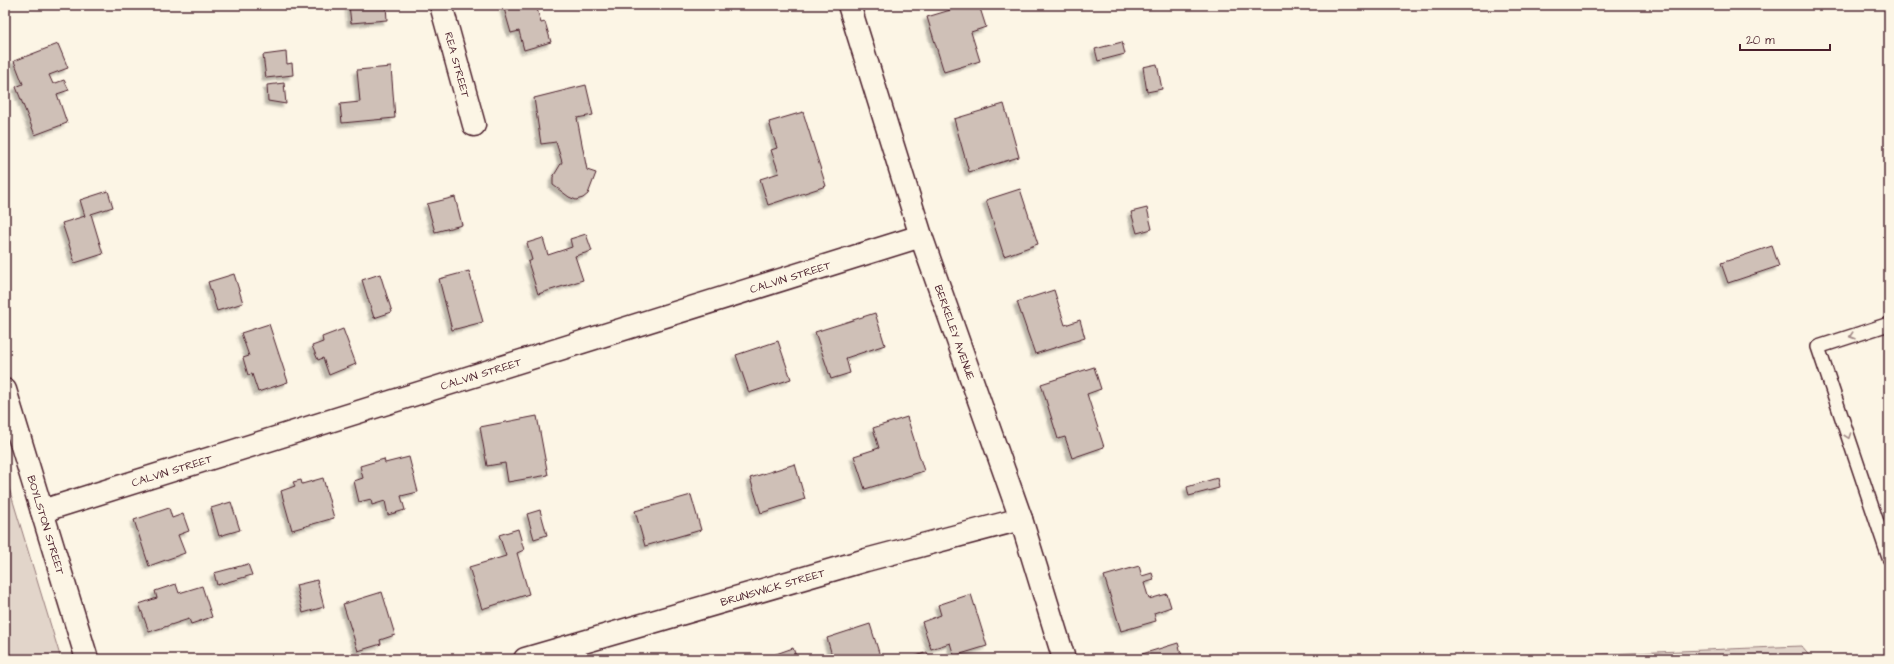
<svg xmlns="http://www.w3.org/2000/svg" width="1894" height="664" viewBox="0 0 1894 664" font-family="'Architects Daughter',sans-serif">
	<style>
		.green { fill: #e2d5ca; stroke: #967a7a }
		.building { fill: #cfc0b7; stroke: #4a1f2b; filter: url(#shadow) }
		.lines { fill: none; stroke-linecap: round; stroke-linejoin: round }
		.lane-casing { stroke: #4a1f2b; stroke-width: 16 }
		.street-casing { stroke: #4a1f2b; stroke-width: 25 }
		.secondary-casing { stroke: #4a1f2b; stroke-width: 25 }
		.lane { stroke: #fcf5e5; stroke-width: 13 }
		.street { stroke: #fcf5e5; stroke-width: 22 }
		.secondary { stroke: #fcf5e5; stroke-width: 22 }
		.oneway { stroke: #a38a88 }
		.labels { text-anchor: middle; stroke-width: 3; stroke-linejoin: round; paint-order: stroke }
		.street-label { font-size: 11px; fill: #4a1f2b; stroke: #fcf5e5 }
	</style>
	<defs>
		<filter id="shadow"><feDropShadow dx="-3.5" dy="3.5" stdDeviation="1" flood-color="#0004"/></filter>
	</defs>
	<rect width="100%" height="100%" fill="#fcf5e5"/>
	<filter id="ink" filterUnits="userSpaceOnUse"><feTurbulence type="fractalNoise" baseFrequency=".025" numOctaves="2"/><feDisplacementMap in="SourceGraphic" scale="8" xChannelSelector="R" yChannelSelector="G"/><feConvolveMatrix kernelMatrix="1 2 1 2 8 2 1 2 1" color-interpolation-filters="sRGB"/></filter>
	<g filter="url(#ink)">
		<path class="green" d="M5,475L61,659H5Z
			M1801,646L1812,659H1488Z"/>
		<path class="building" d="M349,5H386L387,20L351,23Z
			M503,5H536L541,23L545,22L551,42L524,50L519,31L511,33Z
			M967,5H979L986,27L971,32L980,61L944,72L927,17Z
			M1122,42L1125,54L1098,61L1095,49Z
			M58,44L68,68L49,75L53,84L64,80L69,90L57,94L67,123L35,135L16,87L23,84L14,61Z
			M286,52L287,64L292,63L293,75L266,78L263,55Z
			M1157,64L1162,89L1147,92L1143,67Z
			M391,67L395,118L342,123L340,104L360,102L357,70Z
			M284,83L286,104L268,101L267,85Z
			M586,85L593,115L577,118L587,170L596,173L588,194L583,198L576,200L569,197L553,185V177L562,162L556,142L541,144L534,98Z
			M1004,104L1019,157L969,172L954,119Z
			M803,112L826,186L768,205L760,179L779,173L771,150L777,148L769,122Z
			M1020,189L1038,244L1004,256L986,200Z
			M108,191L113,207L91,214L103,254L75,263L62,223L85,216L80,200Z
			M455,197L462,225L435,232L427,204Z
			M1147,208L1152,229L1137,233L1131,212Z
			M586,234L592,251L575,256L583,280L538,294L528,262L532,260L527,243L543,238L548,255L572,247L570,239Z
			M1772,246L1779,266L1728,283L1721,263Z
			M469,271L483,322L452,330L439,279Z
			M234,274L243,303L217,311L208,282Z
			M380,274L392,312L374,318L362,280Z
			M1054,290L1065,325L1080,320L1085,338L1035,354L1017,302Z
			M875,313L885,345L846,358L850,373L831,379L815,332Z
			M269,324L288,382L258,392L252,374L248,375L243,358L249,356L241,333Z
			M343,329L356,364L329,375L323,358L318,360L312,346L323,342L322,337Z
			M778,341L791,379L749,393L736,355Z
			M1094,367L1101,389L1087,394L1104,447L1072,458L1065,437L1058,439L1041,384Z
			M537,416L548,475L508,482L505,463L487,466L480,427Z
			M907,417L924,471L865,489L854,456L879,448L873,428Z
			M409,457L418,492L401,496L405,510L388,515L385,501L372,505L371,499L359,502L354,481L363,478L360,466L384,459L385,463Z
			M795,464L805,499L761,513L750,478Z
			M323,478L334,518L292,530L281,491L295,486L293,482L301,480L302,484Z
			M1217,478L1219,488L1189,496L1187,487Z
			M691,495L701,530L645,546L635,511Z
			M231,502L240,530L219,536L211,508Z
			M169,508L172,518L183,514L189,531L178,535L185,553L149,566L134,520Z
			M540,510L547,535L534,539L527,514Z
			M518,529L524,550L517,553L529,594L482,609L469,567L506,556L499,535Z
			M248,564L252,575L217,585L214,573Z
			M1139,566L1142,576L1152,573L1154,580L1144,583L1149,599L1167,594L1171,607L1154,613L1156,621L1121,631L1104,576Z
			M317,580L324,607L303,613L296,585Z
			M176,584L179,593L202,586L212,617L191,624L189,619L149,632L139,604L157,598L155,591Z
			M382,592L395,635L380,640L381,644L358,651L343,604Z
			M971,594L987,646L954,656L950,643L931,649L922,622L941,615L938,605Z
			M870,624L881,659H833L827,638Z
			M1178,643L1183,659H1129V658Z
			M793,648L797,659H762Z
			M927,652L930,659H911V658Z"/>
		<g class="lines">
			<defs>
				<path id="lane" d="M1889,324L1818,347L1889,558"/>
				<g id="street">
					<path id="s1" d="M441,5L474,125"/>
					<path id="s2" d="M849,5L921,236L1021,519L1064,659"/>
					<path id="s3" d="M42,511L921,236"/>
					<path id="s4" d="M525,659L866,560L1021,519"/>
				</g>
				<g id="secondary">
					<path id="s5" d="M5,390L87,659"/>
				</g>
			</defs>
			<use href="#lane" class="lane-casing"/>
			<use href="#street" class="street-casing"/>
			<use href="#secondary" class="secondary-casing"/>
			<use href="#lane" class="lane"/>
			<use href="#street" class="street"/>
			<use href="#secondary" class="secondary"/>
		</g>
		<defs><path id="oneway-chevron" d="M-2-3.5L2.5 0L-2 3.5" fill="none" stroke-width="1.6" stroke-linecap="round" stroke-linejoin="round"/></defs>
		<g class="oneway">
			<use href="#oneway-chevron" transform="translate(1852 336) rotate(162)"/>
			<use href="#oneway-chevron" transform="translate(1848 436) rotate(71)"/>
		</g>
	</g>
	<g class="labels">
		<g class="street-label">
			<text dy="4" stroke="none"><textPath href="#s1" startOffset="62">REA STREET</textPath></text>
			<text dy="4" stroke="none"><textPath href="#s3" startOffset="784">CALVIN STREET</textPath></text>
			<text dy="4" stroke="none"><textPath href="#s2" startOffset="344">BERKELEY AVENUE</textPath></text>
			<text dy="4" stroke="none"><textPath href="#s3" startOffset="460">CALVIN STREET</textPath></text>
			<text dy="4" stroke="none"><textPath href="#s3" startOffset="136">CALVIN STREET</textPath></text>
			<text dy="4" stroke="none"><textPath href="#s5" startOffset="141">BOYLSTON STREET</textPath></text>
			<text dy="4" stroke="none"><textPath href="#s4" startOffset="258">BRUNSWICK STREET</textPath></text>
		</g>
	</g>
	<rect width="1894" height="664" fill="none" stroke="#fcf5e5" stroke-width="20"/>
	<rect x="10" y="10" width="1874" height="644" fill="none" stroke="#4a1f2b" stroke-width="1.5" filter="url(#ink)"/>
	<path d="M1740 44v6h90v-6" fill="none" stroke="#4a1f2b" stroke-width="2"/>
	<text x="1746" y="44" font-size="12" fill="#4a1f2b" stroke="#fcf5e5" stroke-width="3" paint-order="stroke">20 m</text>
</svg>
